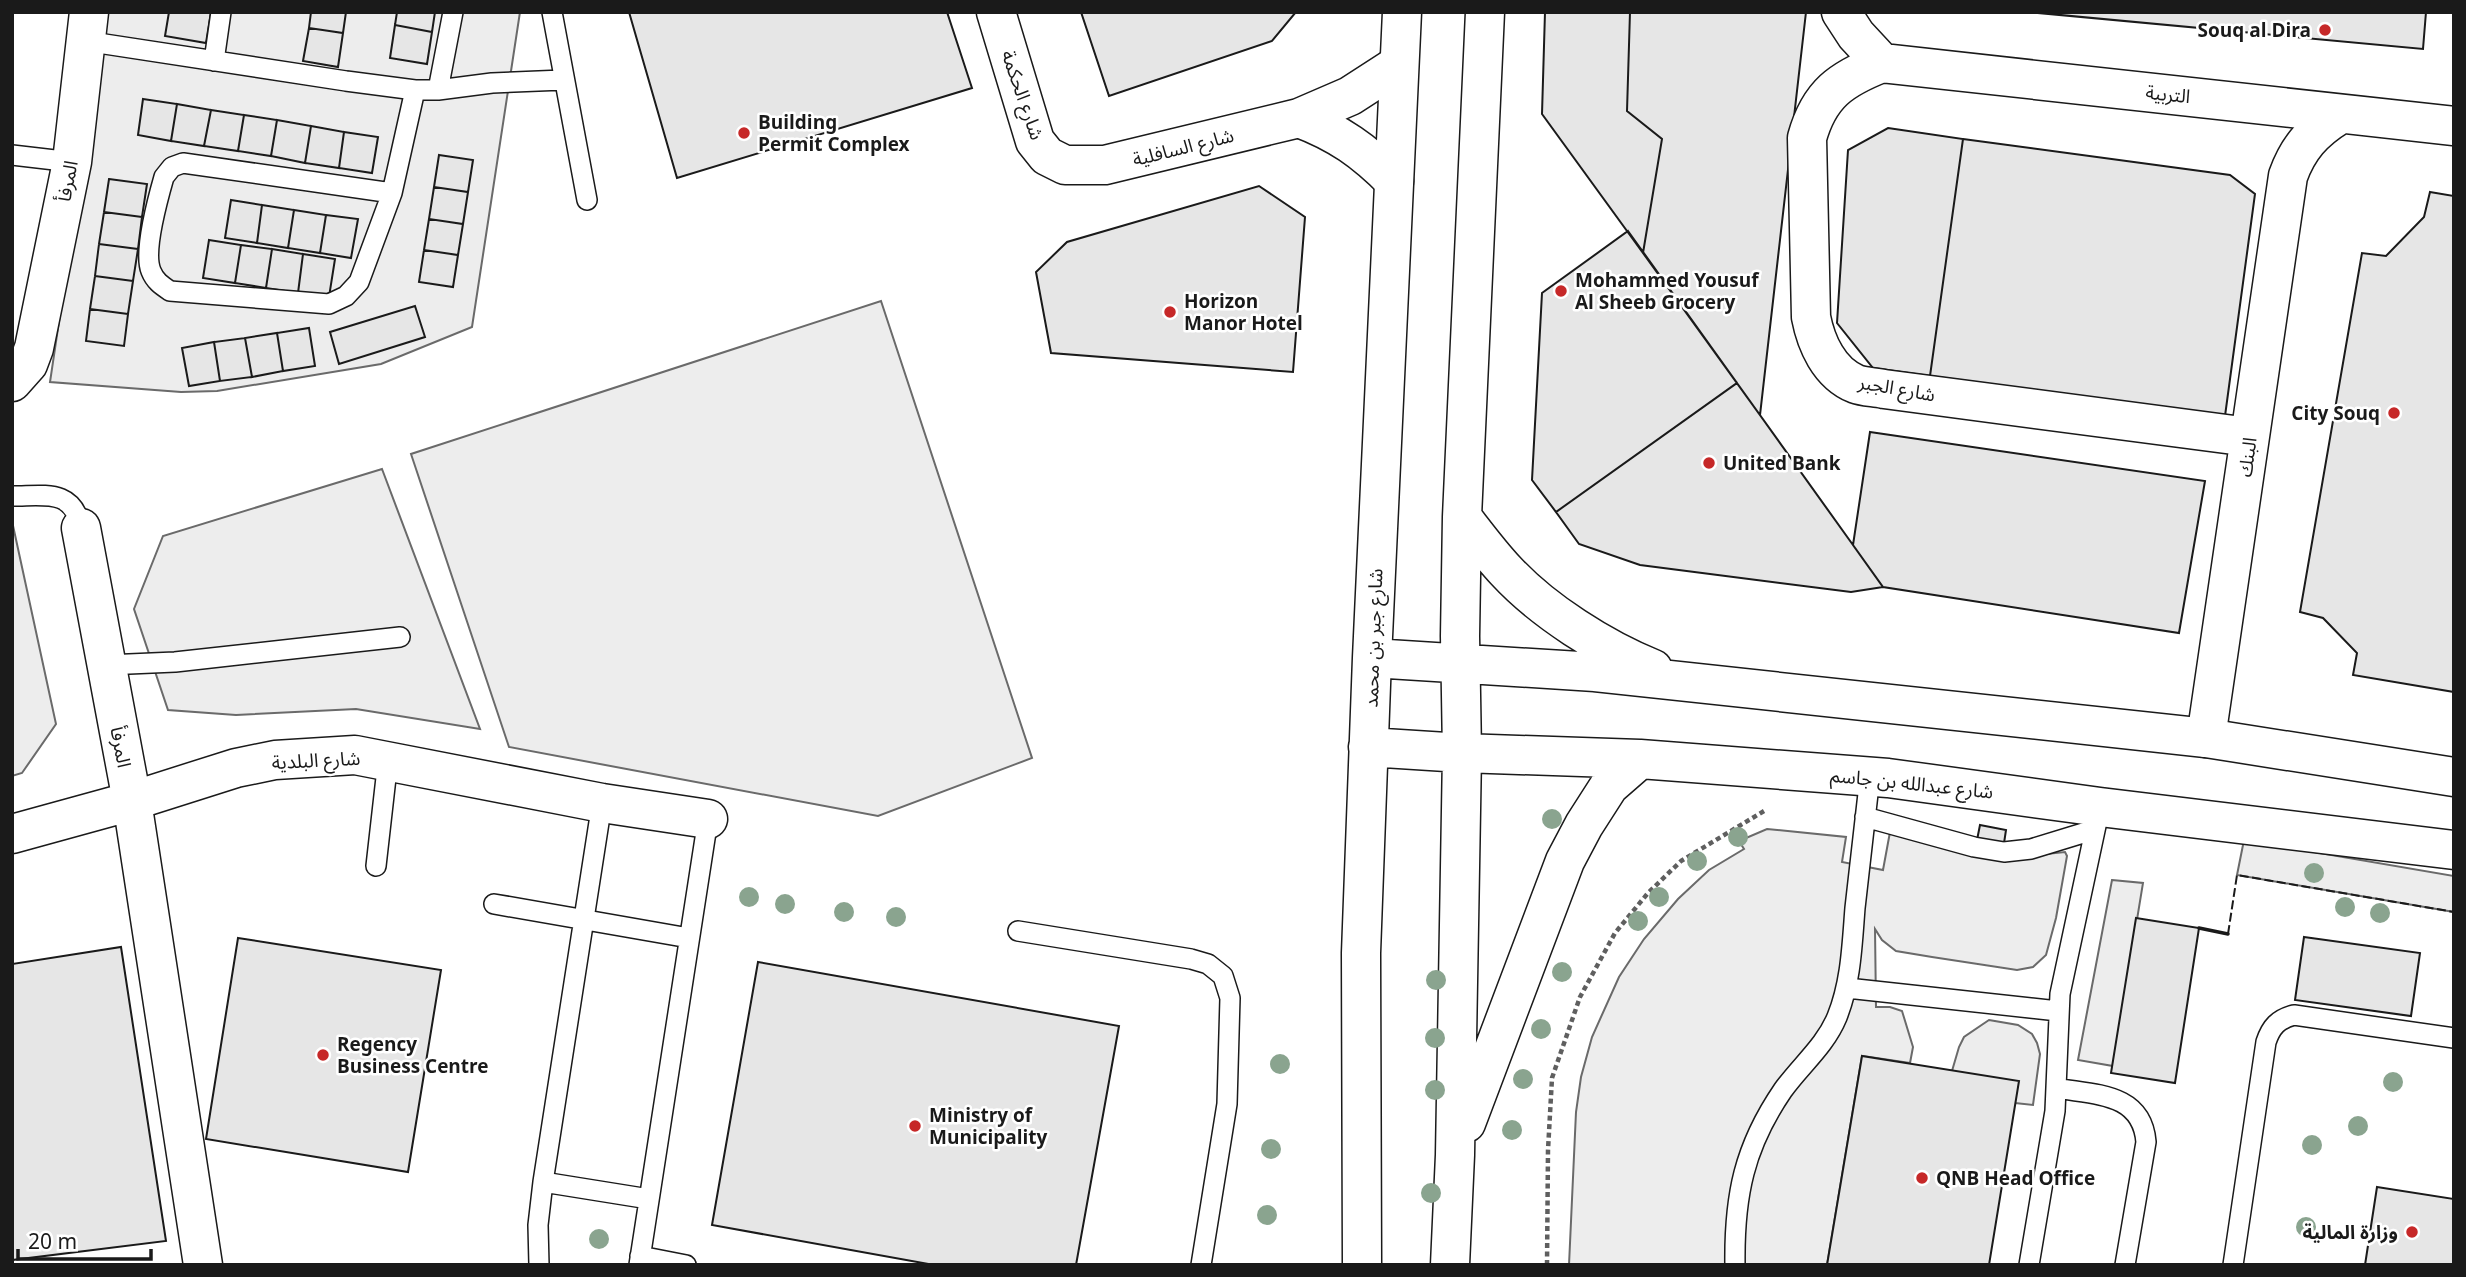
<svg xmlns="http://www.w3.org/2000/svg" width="2466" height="1277" viewBox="0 0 2466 1277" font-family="Georgia,'Noto Sans Arabic',serif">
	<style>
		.built { fill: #ededed; stroke: #6a6a6a; stroke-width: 2 }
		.building { fill: #e6e6e6; stroke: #1a1a1a; stroke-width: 2 }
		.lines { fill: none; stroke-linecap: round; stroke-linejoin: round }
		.service-casing { stroke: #1a1a1a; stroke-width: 22 }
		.minor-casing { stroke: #1a1a1a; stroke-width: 41 }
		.tertiary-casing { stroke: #1a1a1a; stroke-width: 41 }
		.path { stroke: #5f5f5f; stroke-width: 4.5; stroke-dasharray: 5 3.5; stroke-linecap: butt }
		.service { stroke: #fff; stroke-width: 19 }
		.minor { stroke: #fff; stroke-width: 38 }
		.tertiary { stroke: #fff; stroke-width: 38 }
		.fence { stroke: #1a1a1a; stroke-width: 2; stroke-dasharray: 9 3.5; stroke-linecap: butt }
		.wall { stroke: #1a1a1a; stroke-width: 3.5 }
		.tree { fill: #8aa48f }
		.poi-dot { fill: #c62828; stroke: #fff; stroke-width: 2.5 }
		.labels { text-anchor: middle; stroke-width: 5; stroke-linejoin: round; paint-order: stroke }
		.poi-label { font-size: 19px; font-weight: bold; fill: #1a1a1a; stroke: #fff; text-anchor: start }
		.street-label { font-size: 19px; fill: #1a1a1a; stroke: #fff }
	</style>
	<rect width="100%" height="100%" fill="#fff"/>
	<path class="built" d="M105,12H520L472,327L381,364L217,391L181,392L50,382Z
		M881,301L1032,758L878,816L509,747L411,454Z
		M382,469L480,729L356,709L236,715L168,710L134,609L163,536Z
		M12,521L56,724L22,773L12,776Z
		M1767,829L1846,837L1842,862L1883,870L1890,832L2027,856L2065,852L2067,856L2056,918L2046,955L2033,967L2017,970L1932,957L1896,951L1882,940L1875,929L1876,1007H1890L1902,1011L1913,1047L1910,1063L1862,1056L1827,1265H1569L1576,1112L1581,1077L1592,1037L1619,977L1644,939L1678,899L1709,870L1744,849L1739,841Z
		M2244,840L2454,876V912L2237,875Z
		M2112,880L2143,883L2113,1066L2078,1060Z
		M1989,1020L2018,1025L2032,1034L2037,1043L2040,1054L2033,1105L2015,1103L1952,1071L1959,1047L1964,1037Z"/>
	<path class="building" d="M169,12H211L206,43L165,36Z
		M311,12H346L343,33L309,28Z
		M397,12H435L432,32L395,25Z
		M629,12H947L972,88L677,178Z
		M1081,12H1296L1272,41L1109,96Z
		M1545,12H1630L1627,111L1662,139L1643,253L1542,114Z
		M1630,12H1806L1760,415L1643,253L1662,139L1627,111Z
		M2028,12H2426L2423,49Z
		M395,25L432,32L427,64L390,58Z
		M309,28L343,33L338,67L303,61Z
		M143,99L177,104L171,141L138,135Z
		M177,104L211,110L204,146L171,141Z
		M211,110L244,115L238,151L204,146Z
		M244,115L277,120L271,156L238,151Z
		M277,120L311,126L305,163L271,156Z
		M311,126L344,132L339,168L305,163Z
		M1888,128L1963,139L1930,376L1873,368L1837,323L1848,150Z
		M344,132L378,137L372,173L339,168Z
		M1963,139L2230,175L2255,194L2225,416L1930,376Z
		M439,155L473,160L468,192L434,187Z
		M109,179L147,184L142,217L104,212Z
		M1259,186L1305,217L1293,372L1051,353L1036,272L1067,242Z
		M434,187L468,192L463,224L429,219Z
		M2430,192L2454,196V692L2353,675L2357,653L2323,618L2300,612L2362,253L2386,256L2424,217Z
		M231,200L262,205L257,243L225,238Z
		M262,205L294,210L288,248L257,243Z
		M294,210L326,215L320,253L288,248Z
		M104,212L142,217L138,249L99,244Z
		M326,215L358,219L351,258L320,253Z
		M429,219L463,224L458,255L424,250Z
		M1628,231L1737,383L1556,512L1532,480L1542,293Z
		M209,240L241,245L235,283L203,278Z
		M99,244L138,249L133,281L95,276Z
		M241,245L272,249L266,288L235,283Z
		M272,249L303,254L298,293L266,288Z
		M424,250L458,255L453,287L419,282Z
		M303,254L335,259L329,297L298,293Z
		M95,276L133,281L128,314L90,309Z
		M415,306L425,337L339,364L330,332Z
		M90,309L128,314L124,346L86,341Z
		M309,328L315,366L283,371L277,333Z
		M277,333L283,371L252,377L245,338Z
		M245,338L252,377L220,381L214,342Z
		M214,342L220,381L189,386L182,348Z
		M1737,383L1853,545L1883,587L1851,592L1640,565L1579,544L1556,512Z
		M1870,432L2205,481L2179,633L1883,587L1853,545Z
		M1980,825L2006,830L2003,850L1976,845Z
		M2136,918L2199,928L2175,1083L2111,1073Z
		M2304,937L2420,953L2411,1016L2295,1000Z
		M238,938L441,970L408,1172L206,1139Z
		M121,947L166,1241L12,1260V964Z
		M758,962L1119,1026L1076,1265H934L712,1225Z
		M1862,1056L2019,1081L1989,1265H1827Z
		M2377,1187L2454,1199V1265H2365Z"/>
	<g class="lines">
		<defs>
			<path id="service" d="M552,12L587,200
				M85,41L346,81L415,90H438L453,12
				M214,61L221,12
				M438,90L492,83L563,80
				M12,155L72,162
				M183,163L392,193L359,282L346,296L329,304L170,291C161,285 155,281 151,271C143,252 158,198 164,177L172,167Z
				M392,193L415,90
				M12,496C45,496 73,488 81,528
				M106,665L175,662L400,637
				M1865,817L1974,847L2004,852L2031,849L2093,830
				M376,866L388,760
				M494,904L689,938
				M1018,931L1191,959L1208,964L1223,976L1230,998L1227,1104L1201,1265
				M1847,988L2058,1011
				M2056,1088C2094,1095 2142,1092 2146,1142L2125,1265
				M543,1182L649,1199
				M640,1256L686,1265
				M539,1265L538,1225L543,1182L602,803
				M639,1265L708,819
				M1735,1265C1734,1196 1744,1147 1783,1090C1801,1065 1825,1046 1837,1017C1851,982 1852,946 1855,908C1860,864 1865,820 1870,776
				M2029,1265L2055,1111L2060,994L2100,807
				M2233,1265L2266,1042C2271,1027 2278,1019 2294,1015L2454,1038"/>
			<path id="minor" d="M996,12L1035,141L1047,156L1065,165H1105L1299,118L1350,96L1398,65
				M1841,12L1856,35L1882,63
				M1299,118C1339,133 1364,151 1394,181
				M12,382L28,364L34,348L72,162L89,12
				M2249,437L1884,389C1875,387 1864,387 1856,384C1829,373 1816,343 1811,317L1807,138C1819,94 1841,79 1882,63L2454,126
				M81,528L132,801L203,1265
				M2206,738L2288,176C2298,148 2313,131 2339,115
				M12,834L132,801L236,768L275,760L355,755L602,803L708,819"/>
			<path id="tertiary" d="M1462,517C1476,535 1490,554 1506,571C1543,611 1603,649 1653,669
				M1372,658L1595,672L2206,738L2454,777
				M1368,747L1462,753L1640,759L1888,778L2100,807L2454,850
				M1466,1123L1565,861L1584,825L1609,786L1640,759
				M1362,1265L1361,953L1372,658L1402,12
				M1450,1265L1455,1155L1462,753L1460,636L1462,517L1485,12"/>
		</defs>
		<use href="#service" class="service-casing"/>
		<use href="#minor" class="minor-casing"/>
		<use href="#tertiary" class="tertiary-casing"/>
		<path class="path" d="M1547,1265L1548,1150L1552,1078L1580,997L1615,933L1648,893L1681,861L1764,811"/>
		<use href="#service" class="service"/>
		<use href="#minor" class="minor"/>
		<use href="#tertiary" class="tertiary"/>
		<path class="fence" d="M2228,934L2237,875L2454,912"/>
		<path class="wall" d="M2199,928L2228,934"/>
	</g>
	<g class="tree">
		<circle cx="1552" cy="819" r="10"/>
		<circle cx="1738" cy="837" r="10"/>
		<circle cx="1697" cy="861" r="10"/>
		<circle cx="2314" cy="873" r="10"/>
		<circle cx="749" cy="897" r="10"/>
		<circle cx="1659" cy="897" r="10"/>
		<circle cx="785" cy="904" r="10"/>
		<circle cx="2345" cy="907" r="10"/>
		<circle cx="844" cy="912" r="10"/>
		<circle cx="2380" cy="913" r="10"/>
		<circle cx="896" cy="917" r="10"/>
		<circle cx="1638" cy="921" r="10"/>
		<circle cx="1562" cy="972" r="10"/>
		<circle cx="1436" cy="980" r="10"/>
		<circle cx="1541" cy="1029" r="10"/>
		<circle cx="1435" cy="1038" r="10"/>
		<circle cx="1280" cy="1064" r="10"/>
		<circle cx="1523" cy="1079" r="10"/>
		<circle cx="2393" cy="1082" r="10"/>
		<circle cx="1435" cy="1090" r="10"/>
		<circle cx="2358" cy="1126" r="10"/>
		<circle cx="1512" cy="1130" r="10"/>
		<circle cx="2312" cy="1145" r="10"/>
		<circle cx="1271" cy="1149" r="10"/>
		<circle cx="1431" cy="1193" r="10"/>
		<circle cx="1267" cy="1215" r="10"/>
		<circle cx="2306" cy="1227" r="10"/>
		<circle cx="599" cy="1239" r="10"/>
	</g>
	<g class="poi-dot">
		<circle cx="2325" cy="30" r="7"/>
		<circle cx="744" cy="133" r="7"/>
		<circle cx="1561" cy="291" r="7"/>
		<circle cx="1170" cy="312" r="7"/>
		<circle cx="2394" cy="413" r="7"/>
		<circle cx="1709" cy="463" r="7"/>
		<circle cx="323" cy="1055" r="7"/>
		<circle cx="915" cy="1126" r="7"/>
		<circle cx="1922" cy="1178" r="7"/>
		<circle cx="2412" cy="1232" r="7"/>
	</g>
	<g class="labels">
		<g class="poi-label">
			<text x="2311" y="37" text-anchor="end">Souq al Dira</text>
			<text x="758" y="129">Building<tspan x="758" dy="22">Permit Complex</tspan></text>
			<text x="1575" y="287">Mohammed Yousuf<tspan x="1575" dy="22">Al Sheeb Grocery</tspan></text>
			<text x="1184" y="308">Horizon<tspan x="1184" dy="22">Manor Hotel</tspan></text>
			<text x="2380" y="420" text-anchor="end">City Souq</text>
			<text x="1723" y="470">United Bank</text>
			<text x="337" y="1051">Regency<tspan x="337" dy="22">Business Centre</tspan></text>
			<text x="929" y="1122">Ministry of<tspan x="929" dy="22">Municipality</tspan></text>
			<text x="1936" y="1185">QNB Head Office</text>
			<text x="2398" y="1239" text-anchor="end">وزارة المالية</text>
		</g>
		<g class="street-label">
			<text transform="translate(2168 94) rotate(6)" y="7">التربية</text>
			<text transform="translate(1023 95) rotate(71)" y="7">شارع الحكمة</text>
			<text transform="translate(1183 147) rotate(-14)" y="7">شارع السافلية</text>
			<text transform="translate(67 181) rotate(-79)" y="7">المرفأ</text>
			<text transform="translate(1897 388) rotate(10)" y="7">شارع الجبر</text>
			<text transform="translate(2247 457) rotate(-82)" y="7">البنك</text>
			<text transform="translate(1373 638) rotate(-88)" y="7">شارع جبر بن محمد</text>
			<text transform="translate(121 747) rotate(79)" y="7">المرفأ</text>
			<text transform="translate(316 760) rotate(-3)" y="7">شارع البلدية</text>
			<text transform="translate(1912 783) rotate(6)" y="7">شارع عبدالله بن جاسم</text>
		</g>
	</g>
	<rect width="2466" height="1277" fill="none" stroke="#1a1a1a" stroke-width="28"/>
	<path d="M18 1249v10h133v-10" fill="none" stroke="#1a1a1a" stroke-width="3.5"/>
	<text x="28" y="1249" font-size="21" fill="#1a1a1a" stroke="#ffffff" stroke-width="5" paint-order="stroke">20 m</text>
</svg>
